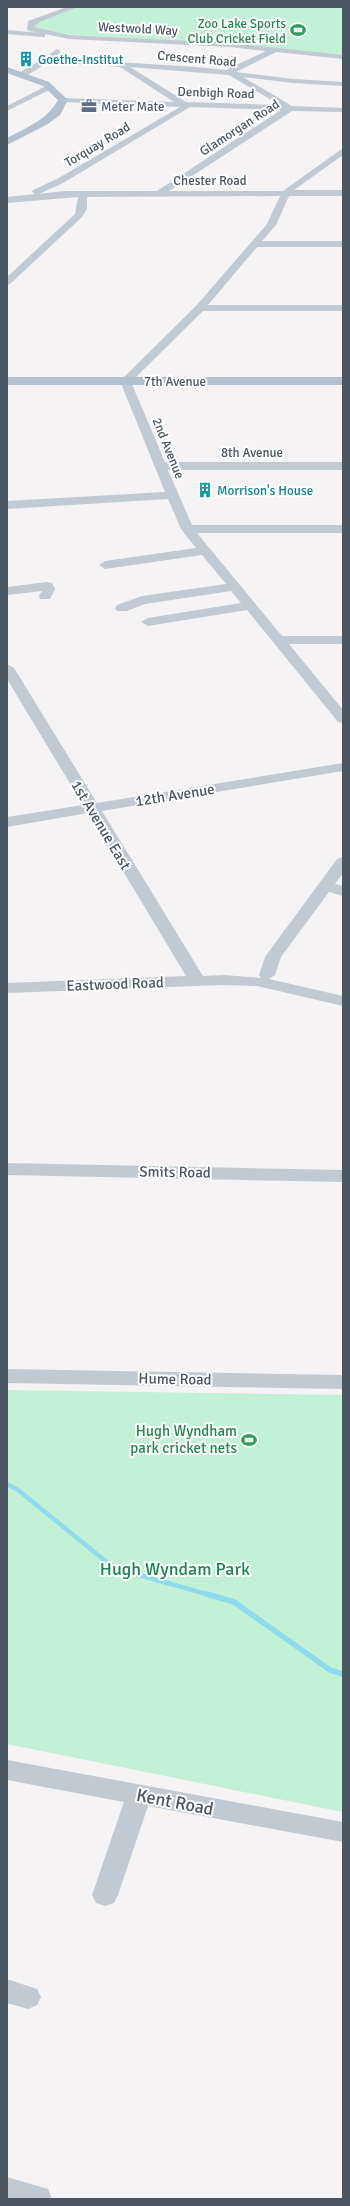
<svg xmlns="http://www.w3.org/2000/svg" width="350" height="2206" viewBox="0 0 350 2206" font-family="Signika,sans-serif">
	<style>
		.green { fill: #c3f1d5 }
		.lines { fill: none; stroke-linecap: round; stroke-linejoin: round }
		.stream-far1 { stroke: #90daee; stroke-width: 4.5 }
		.stream { stroke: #90daee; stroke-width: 5.5 }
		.minor { fill: #c1cad2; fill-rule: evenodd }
		.major { fill: #b3c2d1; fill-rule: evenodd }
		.labels { text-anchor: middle; stroke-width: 4; stroke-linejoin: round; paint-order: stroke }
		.far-leisure-label { font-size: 13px; fill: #27864d; stroke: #fff; text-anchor: end }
		.far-street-label { font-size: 13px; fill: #4a5661; stroke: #fff }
		.far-culture-label { font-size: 13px; fill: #0d838f; stroke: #fff; text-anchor: start }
		.far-service-label { font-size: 13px; fill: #4e5e75; stroke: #fff; text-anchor: start }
		.street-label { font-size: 15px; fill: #4a5661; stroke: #fff }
		.leisure-label { font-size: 15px; fill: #27864d; stroke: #fff; text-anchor: end }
		.near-park-label { font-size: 18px; fill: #17864f; stroke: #fff }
		.near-street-label { font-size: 18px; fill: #4a5661; stroke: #fff }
	</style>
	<rect width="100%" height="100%" fill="#f5f3f3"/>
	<path class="green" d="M76,7H343V56L234,44L28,32L38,20Z
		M7,1390L343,1395V1812L7,1744Z"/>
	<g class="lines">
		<path class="stream-far1" d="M7,1484L18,1490L114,1568L210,1595"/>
		<path class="stream" d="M207,1594L234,1602L330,1670L343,1674"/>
		<path class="minor" d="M67,7H78L39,22L34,27L69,35L230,43L343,55V59L276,52L236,72L293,79L343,82V86L293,83L243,77L292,106L343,108V112L292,111L169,191H283L343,148V155L294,190H343V196H289L276,225L262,241H343V247H257L208,305H343V311H203L131,382L165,462H343V470H168L192,525H343V533H197L282,636H343V644H289L343,710V723L338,722L247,610L148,626L141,622L148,618L241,603L231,591L145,604L127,611H117L115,608L117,605L142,596L226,584L202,555L105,569L99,565L105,561L196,548L181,529L168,499L7,509V501L165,492L120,381L196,306L267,224L280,196L87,197V209L82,217L10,284L7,285V277L75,214L78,197L7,203V197L35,194L32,192L33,190L57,179L180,107L63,102L59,100L63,98L174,102L120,67L49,62L26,76H20V72L45,58L57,49L61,51L54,58L196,67L226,70L266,51L230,47L69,39L45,34V37H42L7,34V30L41,33L27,30L28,21ZM130,67L229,75L280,105L186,102ZM190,107L281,110L157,191H64L39,194L63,183Z
			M48,85L55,87L7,111V106Z
			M47,582L52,583L55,589L50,599H40L39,596L42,591L7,595V587Z
			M7,664L14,668L97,803L343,763V771L102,811L203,976L223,975L261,978L259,975L265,957L337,859L343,857V873L335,884L343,886V896L329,892L281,957L275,975L269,979L343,996V1006L257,986L223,985L7,993V983L186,976L88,813L7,827V817L83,805L7,679Z
			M7,1163L343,1170V1182L7,1175Z
			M7,1369L343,1375V1389L7,1383Z
			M7,1760L343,1822V1842L148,1806L118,1895L114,1903L105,1906L96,1903L92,1895L124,1802L7,1780Z
			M7,1979L37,1989L41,1997L37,2005L28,2009L7,2003Z
			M7,2177L48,2189L52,2199H7Z"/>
		<path class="major" d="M7,67L49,82L68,100L60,115L48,124L7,145V138C26,128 47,120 58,100L43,86L7,73Z
			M7,377H343V385H7Z"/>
	</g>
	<defs>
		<symbol id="stadium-bare" viewBox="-9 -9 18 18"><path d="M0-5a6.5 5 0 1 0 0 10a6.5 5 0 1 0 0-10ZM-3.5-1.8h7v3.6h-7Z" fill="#2e9e5b" stroke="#fff" stroke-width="2.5" paint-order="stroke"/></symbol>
		<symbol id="building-bare" viewBox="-9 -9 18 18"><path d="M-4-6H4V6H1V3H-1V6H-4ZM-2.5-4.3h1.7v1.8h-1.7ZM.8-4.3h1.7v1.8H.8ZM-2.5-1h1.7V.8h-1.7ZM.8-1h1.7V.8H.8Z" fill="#0f9aa8" stroke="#fff" stroke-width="2.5" paint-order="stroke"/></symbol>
		<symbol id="office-bare" viewBox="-9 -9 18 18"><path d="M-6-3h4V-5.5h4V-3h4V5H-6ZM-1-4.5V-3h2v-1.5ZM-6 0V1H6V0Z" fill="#5c6f8a" stroke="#fff" stroke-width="2.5" paint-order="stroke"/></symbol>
	</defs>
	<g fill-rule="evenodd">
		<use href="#stadium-bare" x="287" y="19" width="22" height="22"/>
		<use href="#building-bare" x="15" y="48" width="22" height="22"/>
		<use href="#office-bare" x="78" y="95" width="22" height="22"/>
		<use href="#building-bare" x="194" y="479" width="22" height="22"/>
		<use href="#stadium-bare" x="238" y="1429" width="22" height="22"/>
	</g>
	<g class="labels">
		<g class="far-leisure-label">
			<text x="286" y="28">Zoo Lake Sports<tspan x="286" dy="15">Club Cricket Field</tspan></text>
		</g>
		<g class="far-street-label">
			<text transform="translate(138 28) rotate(3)" y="5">Westwold Way</text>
			<text transform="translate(197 58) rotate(5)" y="5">Crescent Road</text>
			<text transform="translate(216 92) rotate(2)" y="5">Denbigh Road</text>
			<text transform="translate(239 127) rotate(-33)" y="5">Glamorgan Road</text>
			<text transform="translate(97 144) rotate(-31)" y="5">Torquay Road</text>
			<text x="210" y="185">Chester Road</text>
			<text x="175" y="386">7th Avenue</text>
			<text transform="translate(169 448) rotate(68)" y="5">2nd Avenue</text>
			<text x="252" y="457">8th Avenue</text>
		</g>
		<g class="far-culture-label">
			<text x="38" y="64">Goethe-Institut</text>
			<text x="217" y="495">Morrison's House</text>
		</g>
		<g class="far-service-label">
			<text x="101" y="111">Meter Mate</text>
		</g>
		<g class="street-label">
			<text transform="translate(175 795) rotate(-9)" y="5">12th Avenue</text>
			<text transform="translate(101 825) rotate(59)" y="5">1st Avenue East</text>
			<text transform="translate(115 984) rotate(-2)" y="5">Eastwood Road</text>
			<text transform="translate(175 1172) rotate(1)" y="5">Smits Road</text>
			<text transform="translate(175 1379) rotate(1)" y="5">Hume Road</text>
		</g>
		<g class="leisure-label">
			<text x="237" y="1436">Hugh Wyndham<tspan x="237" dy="17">park cricket nets</tspan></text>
		</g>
		<g class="near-park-label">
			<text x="175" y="1575">Hugh Wyndam Park</text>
		</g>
		<g class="near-street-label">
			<text transform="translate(175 1802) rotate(11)" y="6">Kent Road</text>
		</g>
	</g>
	<rect width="350" height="2206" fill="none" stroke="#4a5661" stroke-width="16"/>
</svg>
